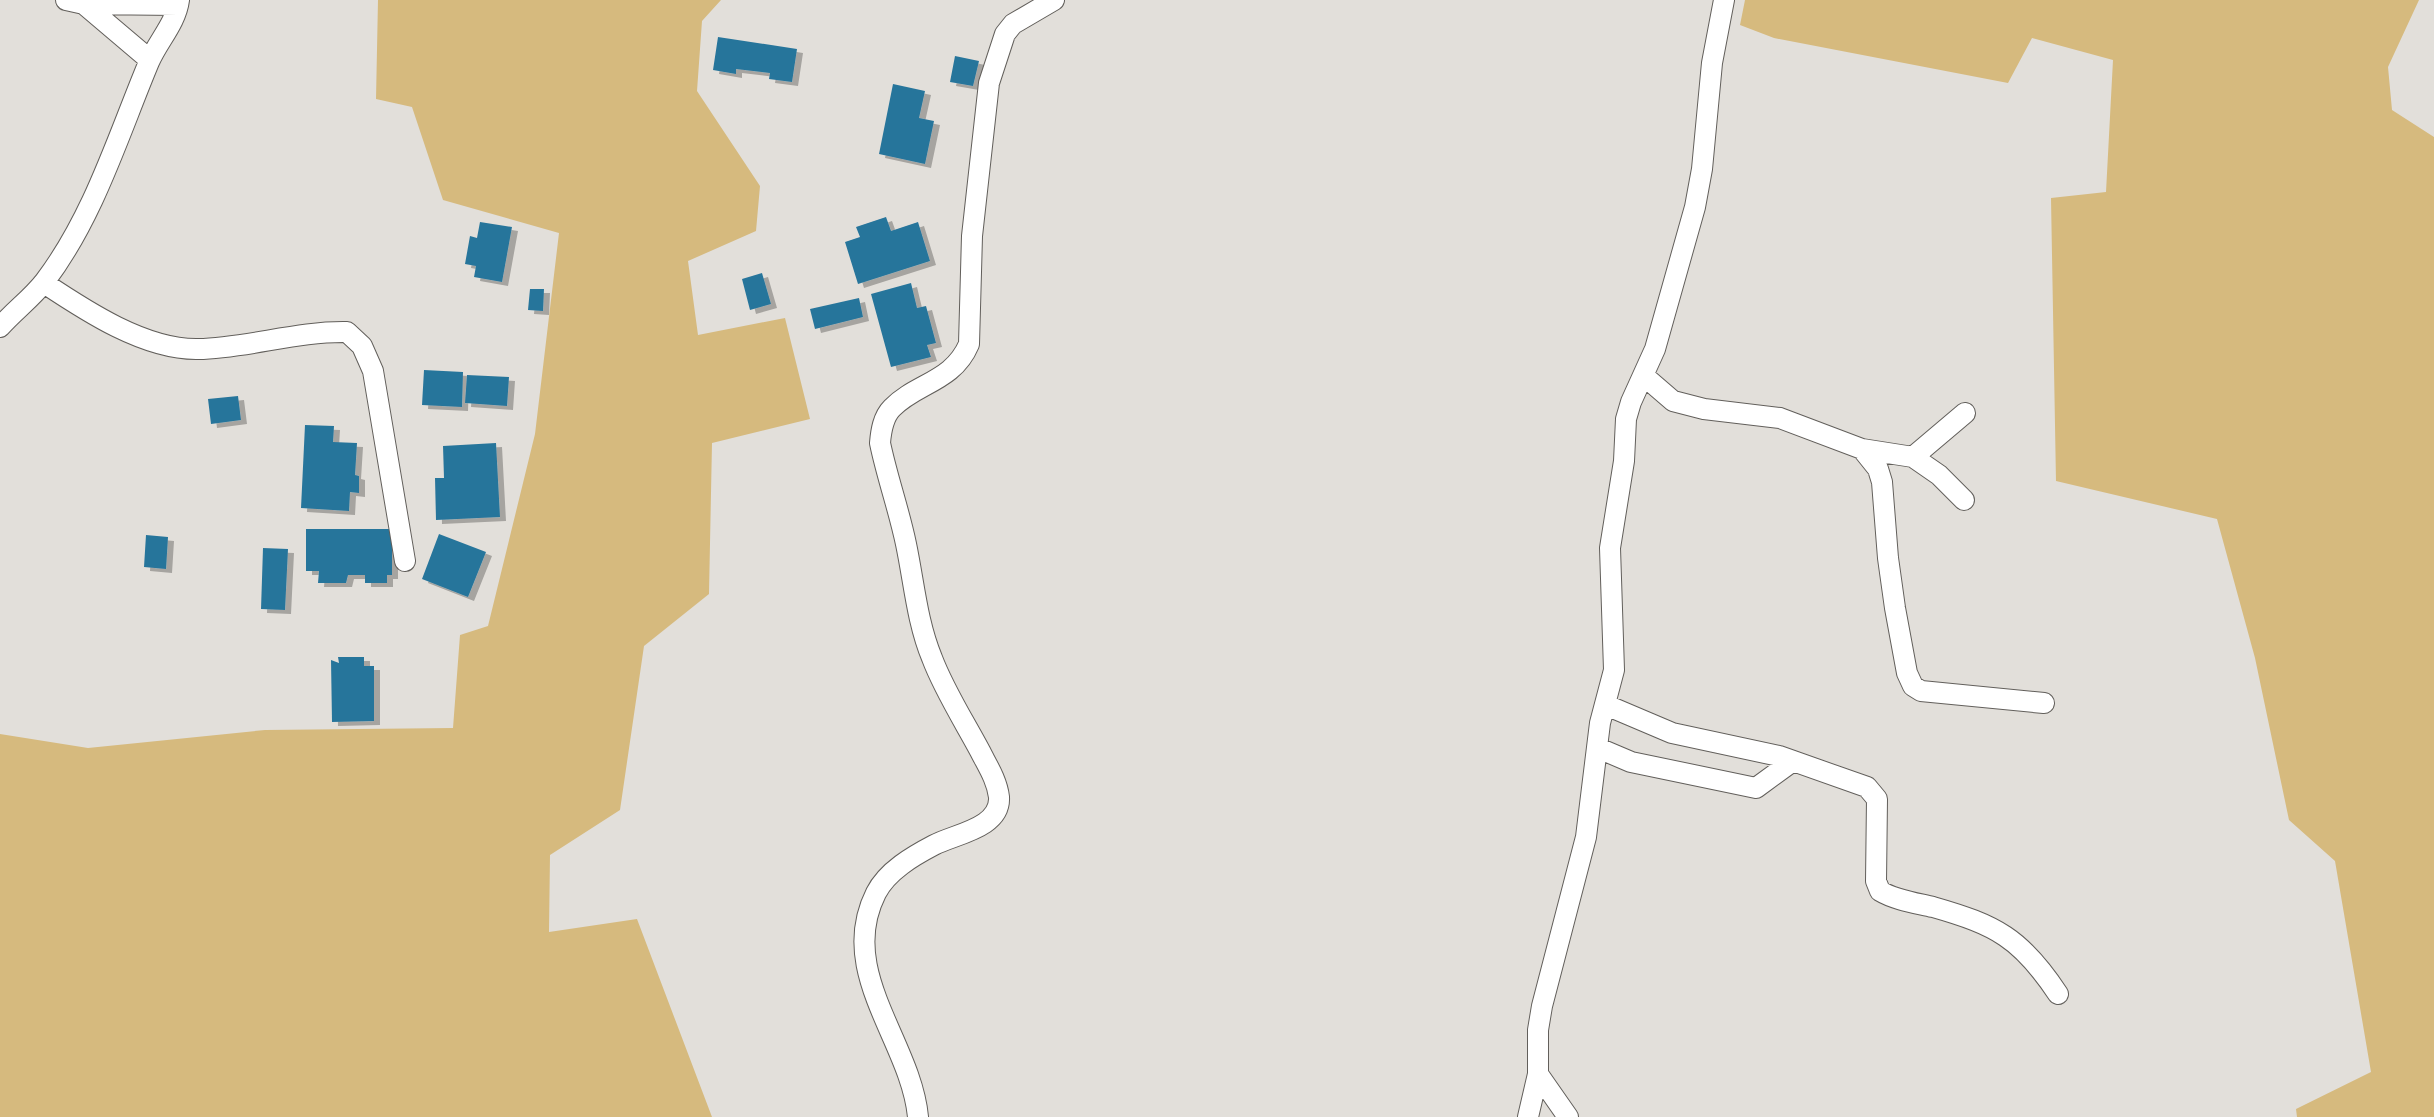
<svg xmlns="http://www.w3.org/2000/svg" width="2434" height="1117" viewBox="0 0 2434 1117" font-family="Barlow,sans-serif">
	<style>
		.green { fill: #d6ba7e }
		.building { fill: #28759b; filter: url(#shadow) }
		.lines { fill: none; stroke-linecap: round; stroke-linejoin: round }
		.minor-casing { stroke: #625f5b; stroke-width: 22 }
		.minor { stroke: #fff; stroke-width: 20 }
	</style>
	<defs>
		<filter id="shadow"><feDropShadow dx="6" dy="4" stdDeviation="0" flood-color="#0004"/></filter>
	</defs>
	<rect width="100%" height="100%" fill="#e2dfda"/>
	<path class="green" d="M378,0H721L702,21L697,91L760,186L756,231L688,261L698,335L785,318L810,419L712,443L709,594L644,646L620,810L550,855L549,932L637,919L712,1117H0V734L88,748L265,730L453,728L460,635L488,626L535,434L559,233L443,200L412,107L376,99Z
		M1745,0H2419L2388,67L2392,110L2434,137V1117H2297L2296,1109L2371,1072L2335,861L2289,820L2255,658L2217,519L2056,481L2051,198L2106,192L2113,60L2032,38L2008,83L1774,38L1740,25Z"/>
	<path class="building" d="M718,37L797,49L792,82L769,79L770,73L736,69V74L713,70Z
		M955,56L979,61L973,86L950,82Z
		M893,84L925,91L919,118L934,121L925,164L879,154Z
		M886,217L891,231L918,222L930,261L858,284L845,242L860,237L856,227Z
		M480,222L512,227L502,282L474,277L476,266L465,264L470,236L477,238Z
		M762,273L771,304L750,310L742,279Z
		M911,283L917,308L926,306L936,343L927,345L931,357L891,367L871,294Z
		M530,289H544L543,311L528,310Z
		M859,298L863,317L815,329L810,309Z
		M424,370L463,372L462,407L422,405Z
		M467,375L509,377L507,406L465,403Z
		M238,396L241,420L211,424L208,399Z
		M305,425L334,426L333,442L357,443L355,475L359,476V493L350,492L349,511L301,508Z
		M496,443L500,517L436,520L435,478H444L443,446Z
		M306,529H392V575H387V583H365V575H348L346,583H318L319,571H306Z
		M439,534L486,552L468,597L422,579Z
		M146,535L168,537L166,569L144,567Z
		M263,548L288,549L285,610L261,609Z
		M338,657H364V666H374V721L332,722L331,660L339,663Z"/>
	<g class="lines">
		<defs>
			<path id="minor" d="M66,0L84,4L178,5
				M84,4L150,60
				M44,283C86,311 145,350 198,349C248,348 297,331 347,332L362,346L373,371L405,561
				M0,327C14,311 32,298 45,281C94,216 118,136 149,62C158,41 176,23 179,0
				M1644,376L1673,401L1704,409L1780,418L1862,449L1878,469L1882,482L1888,558L1895,608L1907,673L1913,686L1921,691L2044,703
				M1862,449L1913,457L1939,475L1964,500
				M1913,457L1965,413
				M1606,705L1672,733L1779,756L1867,787L1877,799L1876,881L1880,891C1895,900 1916,903 1933,907C1996,925 2021,938 2058,994
				M1598,748L1631,762L1756,788L1793,761
				M1538,1074L1568,1117
				M918,1117C911,1041 836,972 876,893C887,871 913,856 934,845C955,834 1001,828 999,797C997,780 987,765 980,751C964,721 944,690 932,658C917,622 914,582 906,544C899,510 887,477 880,443C881,431 883,417 892,408C916,383 953,382 969,344L972,236L989,83L1005,34L1013,24L1054,0
				M1528,1117L1538,1074V1030L1542,1006L1586,837L1600,723L1614,670L1610,548L1624,461L1626,419L1631,402L1655,349L1695,207L1702,169L1712,63L1724,0"/>
		</defs>
		<use href="#minor" class="minor-casing"/>
		<use href="#minor" class="minor"/>
	</g>
</svg>
